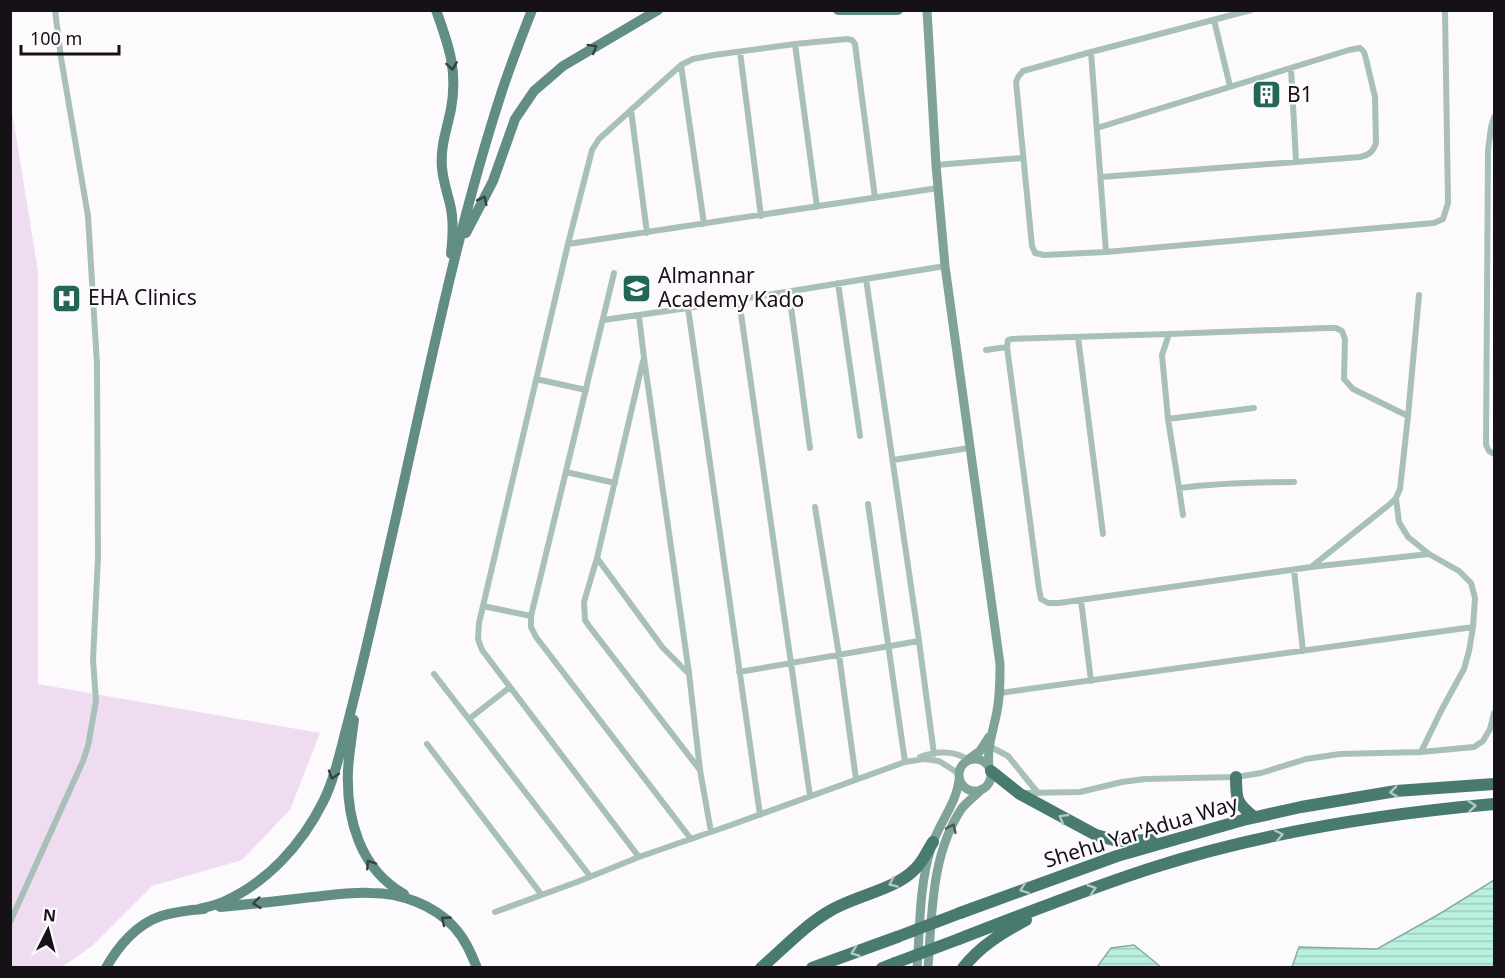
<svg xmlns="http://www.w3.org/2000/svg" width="1505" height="978" viewBox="0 0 1505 978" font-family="'Noto Sans',sans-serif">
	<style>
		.grass { fill: #f0dcf1 }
		.water { fill: url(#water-rules); stroke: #88ada4; stroke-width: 1.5 }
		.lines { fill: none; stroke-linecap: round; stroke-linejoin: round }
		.street { stroke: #a9c0b9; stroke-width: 6 }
		.secondary { stroke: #80a399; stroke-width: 9 }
		.primary { stroke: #628d82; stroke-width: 10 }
		.highway { stroke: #487b6e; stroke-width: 12 }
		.highway-bridge { stroke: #487b6e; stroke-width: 12 }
		.oneway { stroke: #344342 }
		.oneway2 { stroke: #b5c7c4 }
		.oneway3 { stroke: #4b5a58 }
		.labels { text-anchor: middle; stroke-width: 5; stroke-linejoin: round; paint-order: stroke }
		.poi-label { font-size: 21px; fill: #161117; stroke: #fdfafd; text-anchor: start }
		.street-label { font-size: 21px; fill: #161117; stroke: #fdfafd }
	</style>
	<defs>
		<pattern id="water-rules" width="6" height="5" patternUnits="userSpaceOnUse" patternTransform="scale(1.5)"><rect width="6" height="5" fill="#b9f0e0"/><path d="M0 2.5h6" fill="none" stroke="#9ecdbf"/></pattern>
	</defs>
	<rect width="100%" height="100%" fill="#fdfafd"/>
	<path class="grass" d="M10,99L38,271V684L320,733L290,810L242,860L152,886L91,947L62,967H11Z"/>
	<path class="water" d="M1494,880V967H1292L1299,947L1377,949L1441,913Z
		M1134,945L1161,967H1097L1111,948Z"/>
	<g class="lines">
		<path class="street" d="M1251,10L1091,52L1023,71L1018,77L1016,82L1032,246L1035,253L1044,255L1106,252L1434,223L1443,219L1448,203L1445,10
			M1214,20L1230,86
			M795,44L817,207
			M740,52L761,216
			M1091,52L1106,252
			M681,65L704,224
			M1291,68L1296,161
			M631,110L647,233
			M1494,117L1491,127L1488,150L1486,445L1489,451L1494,454
			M1097,128L1349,50L1360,48L1364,52L1366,59L1375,97L1376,143C1373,152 1369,155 1360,157L1101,177
			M936,165L1022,158
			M568,244L938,188
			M866,279L919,641L934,754
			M838,283L860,436
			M789,292L810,448
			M739,300L810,796
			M688,308L760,815
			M639,316L644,358L689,673L700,770L711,832
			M603,320L688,308L945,266
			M1169,334L1162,355L1168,419L1179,488C1217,483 1255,482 1294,482
			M1078,337L1103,534
			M986,350L1007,347
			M643,361L597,558L584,602L585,620L589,626L700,770
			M536,379L586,390
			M1408,416L1419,295
			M1168,419L1254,408
			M893,460L969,448
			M566,472L615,483
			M1179,488L1183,515
			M1396,498L1399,522L1408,537L1429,554L1459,571L1471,583L1475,598L1473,627L1469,651L1464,669L1442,709L1421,752
			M868,504L905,762
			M815,507L839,655L856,779
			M597,558L663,648L688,673
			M1311,567L1390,504L1396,498L1400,489L1408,416L1353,389L1344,379L1345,339L1342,331L1336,328H1327L1169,334L1011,339L1008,340L1007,347L1039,589L1041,599L1048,603H1059L1311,567L1429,554
			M1294,570L1303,651
			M1081,600L1091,681
			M483,606L531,616V627L536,637L691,839
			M531,616L614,273
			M739,672L919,641
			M434,674L590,876
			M1000,693L1473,627
			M469,719L510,687
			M427,744L541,894
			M989,746L1008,756L1038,793
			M920,757C935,751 955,750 968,760
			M1024,793L1080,792L1122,782L1145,779L1236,777L1261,773L1306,759L1340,754L1421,752L1474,747L1483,741L1490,729L1494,713
			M639,857L482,650L478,639L479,623L568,244L592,150L599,139L631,110L681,65L693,59L714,55L795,44L847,39L852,40L855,44L875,198
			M495,912L577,882L639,857L731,825L905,762L924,759L939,761L958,773
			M10,922L83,761L88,746L96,701L93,660L98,557L97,364L88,216L61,58L55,10"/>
		<path class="secondary" d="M927,10L936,165L945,266L1000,664C1000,682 1000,699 996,716C992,735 987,748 989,768
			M959 775a16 16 0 1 1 32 0a16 16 0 1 1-32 0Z
			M969,759L980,751L989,737
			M917,968C920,928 919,886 931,848C938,824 956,805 959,780
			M928,968C932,914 931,854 962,808C968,801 976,795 982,789"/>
		<path class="primary" d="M436,10C449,46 458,71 451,109C447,129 440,147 442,168C443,180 447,192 450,204C454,220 453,237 451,254
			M838,10H898
			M466,233L493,181L515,119L534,91L563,66L658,10
			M354,720C352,736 349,753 348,770C346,819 360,869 404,894
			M220,907C251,904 281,901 312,897C331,895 352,892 371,893C401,893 434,905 454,927C465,939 471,953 477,968
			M199,909C207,907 216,905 223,902C267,883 302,844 323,802C335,778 341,748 348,722C363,664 376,606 389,548C424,396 453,242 501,94C510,66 521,38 532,10
			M106,968C118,946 137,924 161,916C175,912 190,910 204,909"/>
		<path class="highway" d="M991,771L1020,794L1096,835L1114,840L1123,841L1151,840
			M1236,777C1236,799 1236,803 1254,817
			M960,913L1117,856L1243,820L1301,807L1396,791L1494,784
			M959,939C1024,914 1089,888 1155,867C1265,832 1380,814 1494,804
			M761,968C783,949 803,927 828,912C855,895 894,891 915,869C923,862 927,851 933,842
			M812,968L897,937
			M882,968L895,963
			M963,968C980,946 1002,933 1026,920"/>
		<path class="highway-bridge" d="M897,937L960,913
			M895,963L959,939"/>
	</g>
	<defs><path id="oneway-chevron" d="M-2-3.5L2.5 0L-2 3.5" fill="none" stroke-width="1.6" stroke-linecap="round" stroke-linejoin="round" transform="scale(1.5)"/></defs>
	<g class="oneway">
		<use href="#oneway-chevron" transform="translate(593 48) rotate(-31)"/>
		<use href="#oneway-chevron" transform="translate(452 66) rotate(81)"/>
		<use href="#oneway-chevron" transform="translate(483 200) rotate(-63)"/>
		<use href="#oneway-chevron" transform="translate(333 775) rotate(108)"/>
		<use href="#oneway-chevron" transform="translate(370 864) rotate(-123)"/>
		<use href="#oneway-chevron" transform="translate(257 903) rotate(174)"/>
		<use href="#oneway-chevron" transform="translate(445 920) rotate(-141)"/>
	</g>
	<g class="oneway2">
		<use href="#oneway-chevron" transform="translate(1394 792) rotate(173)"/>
		<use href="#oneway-chevron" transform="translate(1472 806) rotate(-5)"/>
		<use href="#oneway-chevron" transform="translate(1063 818) rotate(-150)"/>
		<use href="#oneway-chevron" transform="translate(1279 835) rotate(-12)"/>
		<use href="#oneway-chevron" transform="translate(893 883) rotate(156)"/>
		<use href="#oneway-chevron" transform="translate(1024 889) rotate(159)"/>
		<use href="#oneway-chevron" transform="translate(1092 889) rotate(-19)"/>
		<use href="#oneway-chevron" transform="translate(855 952) rotate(160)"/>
	</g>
	<use class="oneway3" href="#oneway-chevron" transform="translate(952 828) rotate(-65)"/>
	<defs>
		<symbol id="building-square" viewBox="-11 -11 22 22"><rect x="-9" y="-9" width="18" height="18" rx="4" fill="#236658" stroke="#fdfafd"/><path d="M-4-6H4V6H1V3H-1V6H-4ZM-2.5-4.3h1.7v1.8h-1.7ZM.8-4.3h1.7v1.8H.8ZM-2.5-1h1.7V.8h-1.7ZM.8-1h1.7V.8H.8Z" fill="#fff"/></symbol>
		<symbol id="school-square" viewBox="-11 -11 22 22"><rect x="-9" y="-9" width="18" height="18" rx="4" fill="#236658" stroke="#fdfafd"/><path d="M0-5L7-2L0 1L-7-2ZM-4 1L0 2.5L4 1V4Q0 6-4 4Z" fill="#fff"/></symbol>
		<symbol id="hospital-square" viewBox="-11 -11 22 22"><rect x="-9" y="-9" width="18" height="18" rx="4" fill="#236658" stroke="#fdfafd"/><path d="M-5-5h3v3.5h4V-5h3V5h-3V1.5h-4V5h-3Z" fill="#fff"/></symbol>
	</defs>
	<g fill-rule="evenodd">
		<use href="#building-square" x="1250" y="78" width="33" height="33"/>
		<use href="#school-square" x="620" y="272" width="33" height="33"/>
		<use href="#hospital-square" x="50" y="282" width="33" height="33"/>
	</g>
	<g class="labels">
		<g class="poi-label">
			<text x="1287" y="102">B1</text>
			<text x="658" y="283">Almannar<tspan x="658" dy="24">Academy Kado</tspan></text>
			<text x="88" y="305">EHA Clinics</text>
		</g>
		<g class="street-label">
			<text transform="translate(1141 832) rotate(-17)" y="7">Shehu Yar'Adua Way</text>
		</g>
	</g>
	<rect width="1505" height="978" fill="none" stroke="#161117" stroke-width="24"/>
	<g transform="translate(48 930) rotate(6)" stroke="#fdfafd" stroke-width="4.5" paint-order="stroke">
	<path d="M0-4.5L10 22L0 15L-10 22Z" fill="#161117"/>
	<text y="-9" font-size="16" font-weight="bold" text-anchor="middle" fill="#161117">N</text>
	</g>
	<path d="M21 45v9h98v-9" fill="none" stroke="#161117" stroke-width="3"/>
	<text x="30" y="45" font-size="18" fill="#161117" stroke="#fdfafd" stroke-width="4.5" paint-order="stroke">100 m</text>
</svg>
